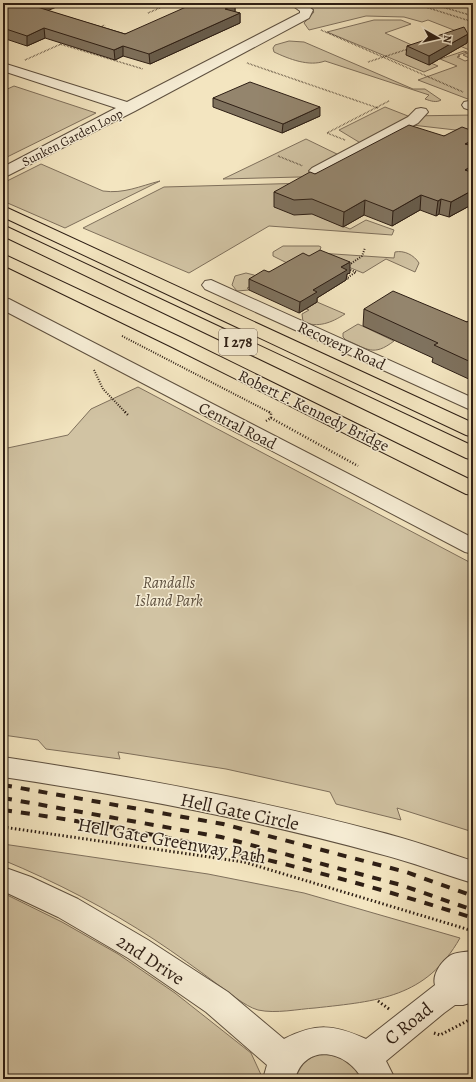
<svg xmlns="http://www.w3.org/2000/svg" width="476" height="1082" viewBox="0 0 476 1082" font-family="Alegreya,serif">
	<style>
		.green { fill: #d1c3a3; stroke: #7f705c }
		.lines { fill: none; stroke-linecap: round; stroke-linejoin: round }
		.minor-casing { stroke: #5e503f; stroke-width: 2 }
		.highway-casing { stroke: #2d1e14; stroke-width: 2 }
		.path-far3 { stroke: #2d1e14; stroke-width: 1.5; stroke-dasharray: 0.5 1; stroke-linecap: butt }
		.path-far2 { stroke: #2d1e14; stroke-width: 2; stroke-dasharray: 1 1.5; stroke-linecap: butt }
		.path-far1 { stroke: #2d1e14; stroke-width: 2.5; stroke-dasharray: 1 2; stroke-linecap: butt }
		.path { stroke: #2d1e14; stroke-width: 3; stroke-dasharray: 1.5 2.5; stroke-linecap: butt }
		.minor { fill: #f7eed6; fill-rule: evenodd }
		.highway { fill: #f3e5c0; fill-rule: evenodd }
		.rail { stroke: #2d1e14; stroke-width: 4; stroke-dasharray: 9 9; stroke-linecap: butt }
		.wall { fill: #7f725e; stroke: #2d1e14 }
		.shaded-wall { fill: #685d4c; stroke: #2d1e14 }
		.building { fill: #94856d; stroke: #2d1e14 }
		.labels { text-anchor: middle; stroke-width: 3; stroke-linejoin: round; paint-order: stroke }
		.far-street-label { font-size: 13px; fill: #2d1e14; stroke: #f7eed6 }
		.shield { fill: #f7eed6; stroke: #6a5c4e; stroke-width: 1 }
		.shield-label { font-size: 15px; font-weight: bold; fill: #2d1e14 }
		.street-label { font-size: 16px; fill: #2d1e14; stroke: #f7eed6 }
		.park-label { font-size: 16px; font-style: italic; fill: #5e503f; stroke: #f7eed6 }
		.near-street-label { font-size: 19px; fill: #2d1e14; stroke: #f7eed6 }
	</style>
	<rect width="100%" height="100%" fill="#f3e5c0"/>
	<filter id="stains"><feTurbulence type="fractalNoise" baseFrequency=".005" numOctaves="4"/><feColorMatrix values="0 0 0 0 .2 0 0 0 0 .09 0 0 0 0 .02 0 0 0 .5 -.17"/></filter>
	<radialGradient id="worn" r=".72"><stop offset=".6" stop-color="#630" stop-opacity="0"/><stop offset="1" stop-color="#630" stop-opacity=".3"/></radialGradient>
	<path class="green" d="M306,3H457L473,7V101L418,80L457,66L440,59L464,51L467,52L458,55L460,56L457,57L465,61L471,59L463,55L472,51L450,42L469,36L428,20L422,22L404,17L366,16L309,30L304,23L314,12Z
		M374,20H401L411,24L385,33L414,46L428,64L431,63L438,66L424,72L327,32Z
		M289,41L304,42L413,89H425L441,100C436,103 431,101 425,99L429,95L325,61C309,67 289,59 274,52L273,48L275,45Z
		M14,86L96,113L3,159V91Z
		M385,107L408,116L473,115V132L412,125L372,150L339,130Z
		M306,139L341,156L338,176L223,179Z
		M41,164L103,191C124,194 140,186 160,181L65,228L3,201V183Z
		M309,183L320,217L350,229L366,220L394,230L392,235L269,226L189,273L83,228L164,187Z
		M283,246H319L321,247L319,253L394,258L395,252C404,250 414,255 419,263L415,272L386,259L363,273L324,257L295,267L273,256V252Z
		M246,273L254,275L264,281L247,288L249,290L237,291L232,285L235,276Z
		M317,302L345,314C331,323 318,328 303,322L302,314L309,310L306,309Z
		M358,324L394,341C373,357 368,349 346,340L343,337V333Z
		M138,387L473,564V832L397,808L401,820L336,804L330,792L226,769L118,752L120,759L46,749L38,740L3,735V449L68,435L91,409Z
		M3,844L208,874L304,893L460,938C426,998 378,1001 315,1008C298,1009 276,1014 258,1010C244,1006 229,992 217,984C197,969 176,954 155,940C108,909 56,882 3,860Z
		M3,893L62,922L118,954L175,993L251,1053L263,1079H3Z
		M322,1053L344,1056L365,1079H292C297,1066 309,1057 322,1053Z"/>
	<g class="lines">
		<defs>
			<path id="minor" d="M289,3H304L313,10L309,18L135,111L3,178V167L116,108L3,71V63L127,102L300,13V11Z
				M469,101H473V111L464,108L462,105L464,102Z
				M421,108L426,109L428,112L418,123L322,174H312L309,171L312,168L408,117L416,109Z
				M211,280L473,398V411L205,289L202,285L205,281Z
				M3,298L9,299L473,538V554L465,552L3,310Z
				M3,757C130,776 256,799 380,832C412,840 442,851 473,861V883C442,874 412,862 380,854C256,820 130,796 3,777Z
				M3,867L31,877L78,899L148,940L228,992L284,1039C316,1023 333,1024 366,1039L435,985C432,975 441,961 451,955C457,952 465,952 473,951V1002L463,1005H455L444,1013L386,1061L395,1079H362C347,1050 305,1042 295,1079H263L267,1065L206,1012L128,958L58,917L3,891Z"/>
			<path id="highway" d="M3,206L473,423V437L466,435L3,217Z
				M3,225L473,446V460L466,458L3,236Z
				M3,254L182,338L473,481V495L466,494L170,346L3,265Z"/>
		</defs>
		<use href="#minor" class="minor-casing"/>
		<use href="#highway" class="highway-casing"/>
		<path class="path-far3" d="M88,3L103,7
			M413,3L473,22
			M429,3L473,16
			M148,13L169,4L187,9
			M98,28L105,25
			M321,30L463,92
			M60,44L143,69
			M25,60L61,44
			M368,62L408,49
			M247,63L378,108
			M345,140L327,133L389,101
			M278,156L303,166"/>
		<path class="path-far2" d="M349,265L362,256L365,248
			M348,269L356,272L347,278L349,279
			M122,336L271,413
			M94,370L103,389L126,413"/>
		<path class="path-far1" d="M125,412L129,416
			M271,418L358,466
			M266,421L271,418V413L269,412"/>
		<path class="path" d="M3,827L244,862L473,931
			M378,1001L389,1009
			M434,1033L440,1035L473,1018"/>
		<use href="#minor" class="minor"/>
		<use href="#highway" class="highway"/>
		<path class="rail" d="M3,785L223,824L406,872L473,896
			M3,798L221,837L401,885L473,910
			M3,810C164,832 318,868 473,918"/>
	</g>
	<path class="wall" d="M3,3L48,11L125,34L235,4V12L240,13V23L150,64L123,56L115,60L45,38L27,46L3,38Z
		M468,34L467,43L429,65L406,55L407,46Z
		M213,98L320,116L282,133L213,107Z
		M473,131V204L449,217L439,214L436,216L420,210L392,226L364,215L343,227L312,214L294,215L274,207V192L315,174L444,136Z
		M269,272L350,273L347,274L346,280L317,298V302L299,313L249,290V279Z
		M364,309L467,322L473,318V381L432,362L433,358L363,326Z"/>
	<path class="shaded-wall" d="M42,3H66L35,16L34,6Z
		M235,4V14L225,9Z
		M240,13V23L150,64L149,54Z
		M44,28L45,38L27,46V36Z
		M468,34L467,43L429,65V56Z
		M123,46V56L115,60L114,50Z
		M320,107V116L282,133L283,124Z
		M473,140V153L465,144Z
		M473,165V179L465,170Z
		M473,190V204L449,217L451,202Z
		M421,195L420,210L392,226L393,211Z
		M441,199L439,214L436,216L438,201Z
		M365,200L364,215L343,227L344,212Z
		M350,262V273L347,274L346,280L317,298V302L299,313L300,302L313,290L341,267Z"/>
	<path class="building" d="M3,3H42L34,6L125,34L195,3H230L235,4L225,9L240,13L149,54L123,46L114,50L44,28L27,36L3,28Z
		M464,27L468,34L429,56L407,46Z
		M250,82L320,107L283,124L213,98Z
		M409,125L444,136L462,127L473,131V140L465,144L473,146V165L465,170L473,173V190L451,202L441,199L438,201L421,195L393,211L365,200L344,212L312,199L294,200L274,192L310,172L315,174Z
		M320,250L350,262L341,267L347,270L313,290L317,292L300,302L249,279L264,270L269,272L303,253L309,256Z
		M393,291L467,322L473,318V363L434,345L438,343L364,309Z"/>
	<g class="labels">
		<g class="far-street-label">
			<text transform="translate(72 137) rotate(-27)" y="5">Sunken Garden Loop</text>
		</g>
		<rect class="shield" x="219" y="329" width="38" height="26" rx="3"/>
		<g class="shield-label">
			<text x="238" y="347">I 278</text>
		</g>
		<g class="street-label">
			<text transform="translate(342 345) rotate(25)" y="6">Recovery Road</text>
			<text transform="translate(314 410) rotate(26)" y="6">Robert F. Kennedy Bridge</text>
			<text transform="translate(238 425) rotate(27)" y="6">Central Road</text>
		</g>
		<g class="park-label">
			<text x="169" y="588">Randalls<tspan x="169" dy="18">Island Park</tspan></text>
		</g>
		<g class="near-street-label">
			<text transform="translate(240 811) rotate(12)" y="7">Hell Gate Circle</text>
			<text transform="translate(172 840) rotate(10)" y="7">Hell Gate Greenway Path</text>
			<text transform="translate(151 959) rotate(33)" y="7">2nd Drive</text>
			<text transform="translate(408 1023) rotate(-39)" y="7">C Road</text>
		</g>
	</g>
	<rect width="476" height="1082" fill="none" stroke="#f3e5c0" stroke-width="16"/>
	<rect x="4" y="4" width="468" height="1074" fill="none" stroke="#2d1e14" stroke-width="2"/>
	<rect x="8" y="8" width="460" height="1066" fill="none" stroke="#2d1e14"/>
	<g transform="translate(438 38) rotate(98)" stroke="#f7eed6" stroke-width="3" paint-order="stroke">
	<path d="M0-3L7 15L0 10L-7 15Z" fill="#2d1e14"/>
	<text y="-6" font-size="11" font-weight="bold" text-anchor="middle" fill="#2d1e14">N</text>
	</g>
	<rect width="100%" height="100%" filter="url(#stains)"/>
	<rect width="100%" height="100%" fill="url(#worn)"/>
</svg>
